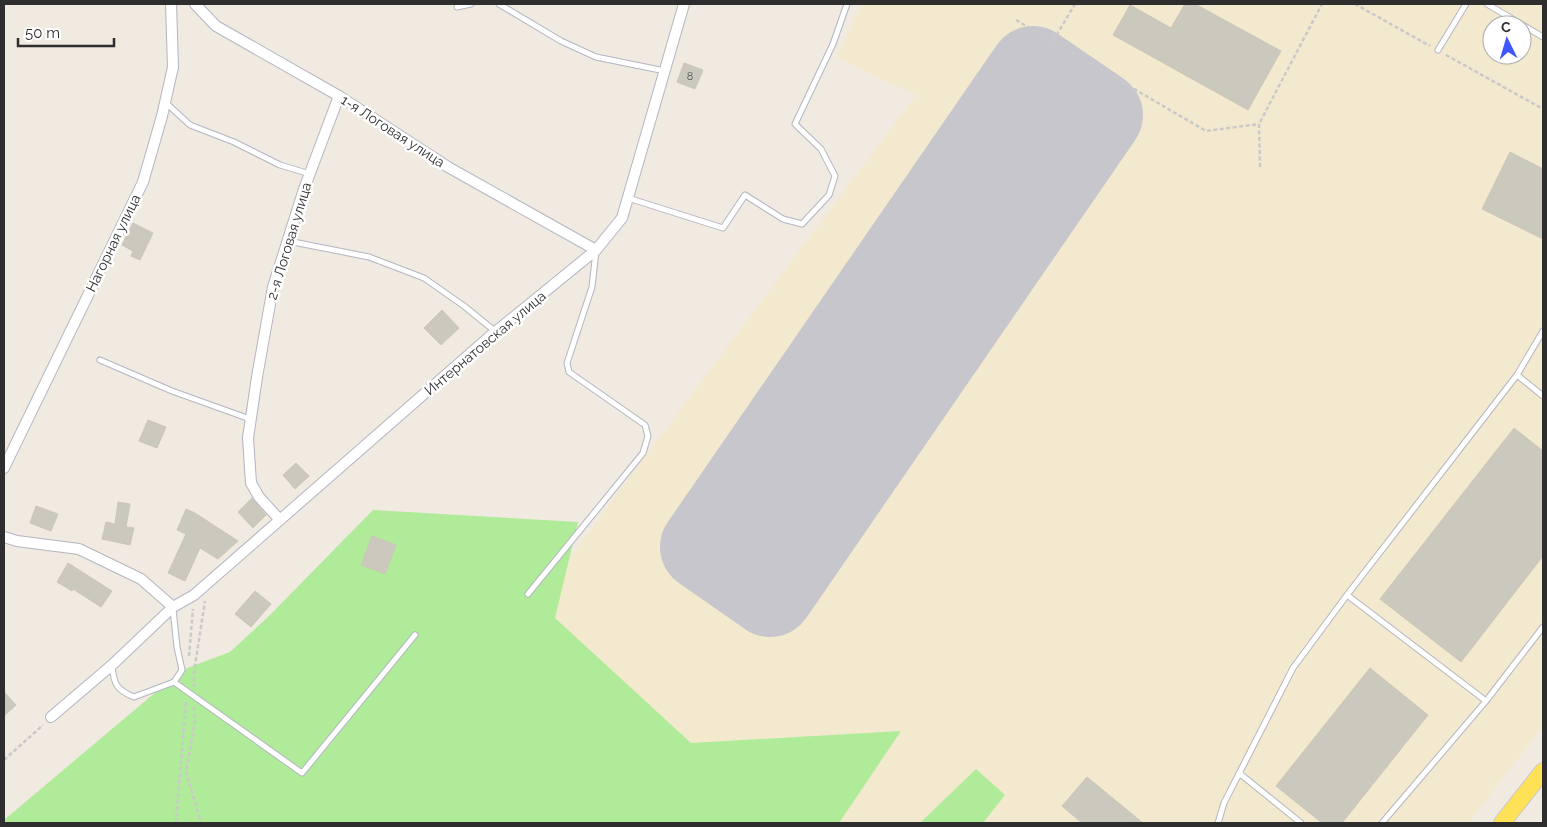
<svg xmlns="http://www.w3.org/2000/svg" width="1547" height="827" viewBox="0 0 1547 827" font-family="Raleway,sans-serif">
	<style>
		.education { fill: #f3e9ce; fill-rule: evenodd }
		.green { fill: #afeb98 }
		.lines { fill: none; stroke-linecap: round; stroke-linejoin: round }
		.runway { stroke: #c8c6cd; stroke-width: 88 }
		.building { fill: #cbc8be; stroke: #ccc6b8 }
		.lane-casing { stroke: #b3b5c2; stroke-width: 7 }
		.street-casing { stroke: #b3b5c2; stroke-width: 12 }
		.primary-casing { stroke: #c9c9c9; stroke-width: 18 }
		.path { stroke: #c9c9c9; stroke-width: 2.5; stroke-dasharray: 4 2.5; stroke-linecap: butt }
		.lane { stroke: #fff; stroke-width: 5 }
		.street { stroke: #fff; stroke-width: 10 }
		.primary { stroke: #fee157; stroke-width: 16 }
		.labels { text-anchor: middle; stroke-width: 5; stroke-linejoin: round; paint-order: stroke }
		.number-label { font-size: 11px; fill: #555452 }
		.street-label { font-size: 14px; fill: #2e2e2e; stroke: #fff }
	</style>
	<rect width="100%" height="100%" fill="#f0eae0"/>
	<path class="education" d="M861,4H1543V726L1468,823H371L916,95L837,58ZM1492,25H1522V55H1492Z"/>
	<path class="green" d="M373,510L578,522L555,618L691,743L901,731L839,823H4V820L182,670L230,652L269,616Z
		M976,769L1005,795L983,823H920Z"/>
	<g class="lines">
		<path class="runway" d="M1033,70L1099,115L770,593L704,547Z"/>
	</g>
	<path class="building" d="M1185,4H1195L1281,51L1248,110L1113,35L1130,5L1171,28Z
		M684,63L703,70L695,89L677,82Z
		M1510,152L1543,169V239L1482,209Z
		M133,223L153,233L140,260L131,256L133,251L122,245Z
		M442,310L459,328L441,345L424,328Z
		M148,420L166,427L157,448L139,441Z
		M1514,428L1543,451V556L1461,662L1380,599Z
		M296,463L309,476L295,489L283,475Z
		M252,498L266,515L253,528L238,512Z
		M118,502L130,504L126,527L134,528L130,545L102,539L106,522L115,524Z
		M36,506L58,514L51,531L30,523Z
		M186,509L195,513L238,541L218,559L200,548L185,581L168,573L186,534L177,530Z
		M372,536L396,545L385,574L361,565Z
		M68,563L112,591L101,607L73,589L72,591L57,582Z
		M255,591L271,604L251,627L235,614Z
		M1370,668L1428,715L1342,823H1322L1276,786Z
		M4,692L16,705L4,716Z
		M1087,777L1143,823H1082L1062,806Z"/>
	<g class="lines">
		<defs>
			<path id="lane" d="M499,4L561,41L596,57L665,71
				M1487,4L1543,37
				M457,7L471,4
				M1438,50L1466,4
				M165,102L190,125L234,142L280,165L310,174
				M628,198L723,228L745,195L783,219L802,224L829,195L835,176L821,149L795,124L833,44L847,4
				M288,241L369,257L424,278L464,306L496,332
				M100,360L172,391L250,419
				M1517,375L1543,396
				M528,594L643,453L648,436L645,425L569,372L567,363L592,287L596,251
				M1347,595L1486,701L1382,823
				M112,666C114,685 117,690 134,697L174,682L182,670L177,647L173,609
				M174,682L302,773L415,635
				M1486,701L1543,627
				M1239,773L1301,823
				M1218,823L1224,803L1293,668L1347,595L1517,375L1543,331"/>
			<path id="street" d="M195,4L216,26L339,96L448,167L596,250
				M4,468L143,182L162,116L173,67L171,4
				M280,520L259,497L251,483L248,438L257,377L273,287L304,189L339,96
				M4,537L17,541L79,549L141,579L173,607
				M51,717L112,665L173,607L194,595L488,338L596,250L622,218L684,4"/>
			<path id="primary" d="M1502,823L1543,771"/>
		</defs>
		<use href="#lane" class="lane-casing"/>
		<use href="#street" class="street-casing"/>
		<use href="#primary" class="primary-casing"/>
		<path class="path" d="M1355,4L1430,46
			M1016,20L1206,131L1259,124
			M1446,55L1543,109
			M1040,63L1075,4
			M1260,167L1259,124L1322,4
			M189,656L193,609
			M194,687V672L205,601
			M194,707L195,721L186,772L201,823
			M4,760L43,725
			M176,823L186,701"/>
		<use href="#lane" class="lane"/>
		<use href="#street" class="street"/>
		<use href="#primary" class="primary"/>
	</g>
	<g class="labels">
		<g class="number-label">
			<text x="690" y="80">8</text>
		</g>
		<g class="street-label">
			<text transform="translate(393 131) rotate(33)" y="5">1-я Логовая улица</text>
			<text transform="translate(289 241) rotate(-73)" y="5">2-я Логовая улица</text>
			<text transform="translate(113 243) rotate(-64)" y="5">Нагорная улица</text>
			<text transform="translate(485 343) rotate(-40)" y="5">Интернатовская улица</text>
		</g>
	</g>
	<rect width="1547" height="827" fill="none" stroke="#2e2e2e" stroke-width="10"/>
	<g transform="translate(1507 40) rotate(355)"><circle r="24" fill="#ffffff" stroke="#ababab"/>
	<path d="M0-4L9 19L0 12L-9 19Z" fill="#3e56ff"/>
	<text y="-8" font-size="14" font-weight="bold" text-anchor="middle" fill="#2e2e2e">С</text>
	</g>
	<path d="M18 38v8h96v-8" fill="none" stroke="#2e2e2e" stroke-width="2.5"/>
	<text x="25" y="38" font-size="15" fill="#2e2e2e" stroke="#ffffff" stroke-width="4" paint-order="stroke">50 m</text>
</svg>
